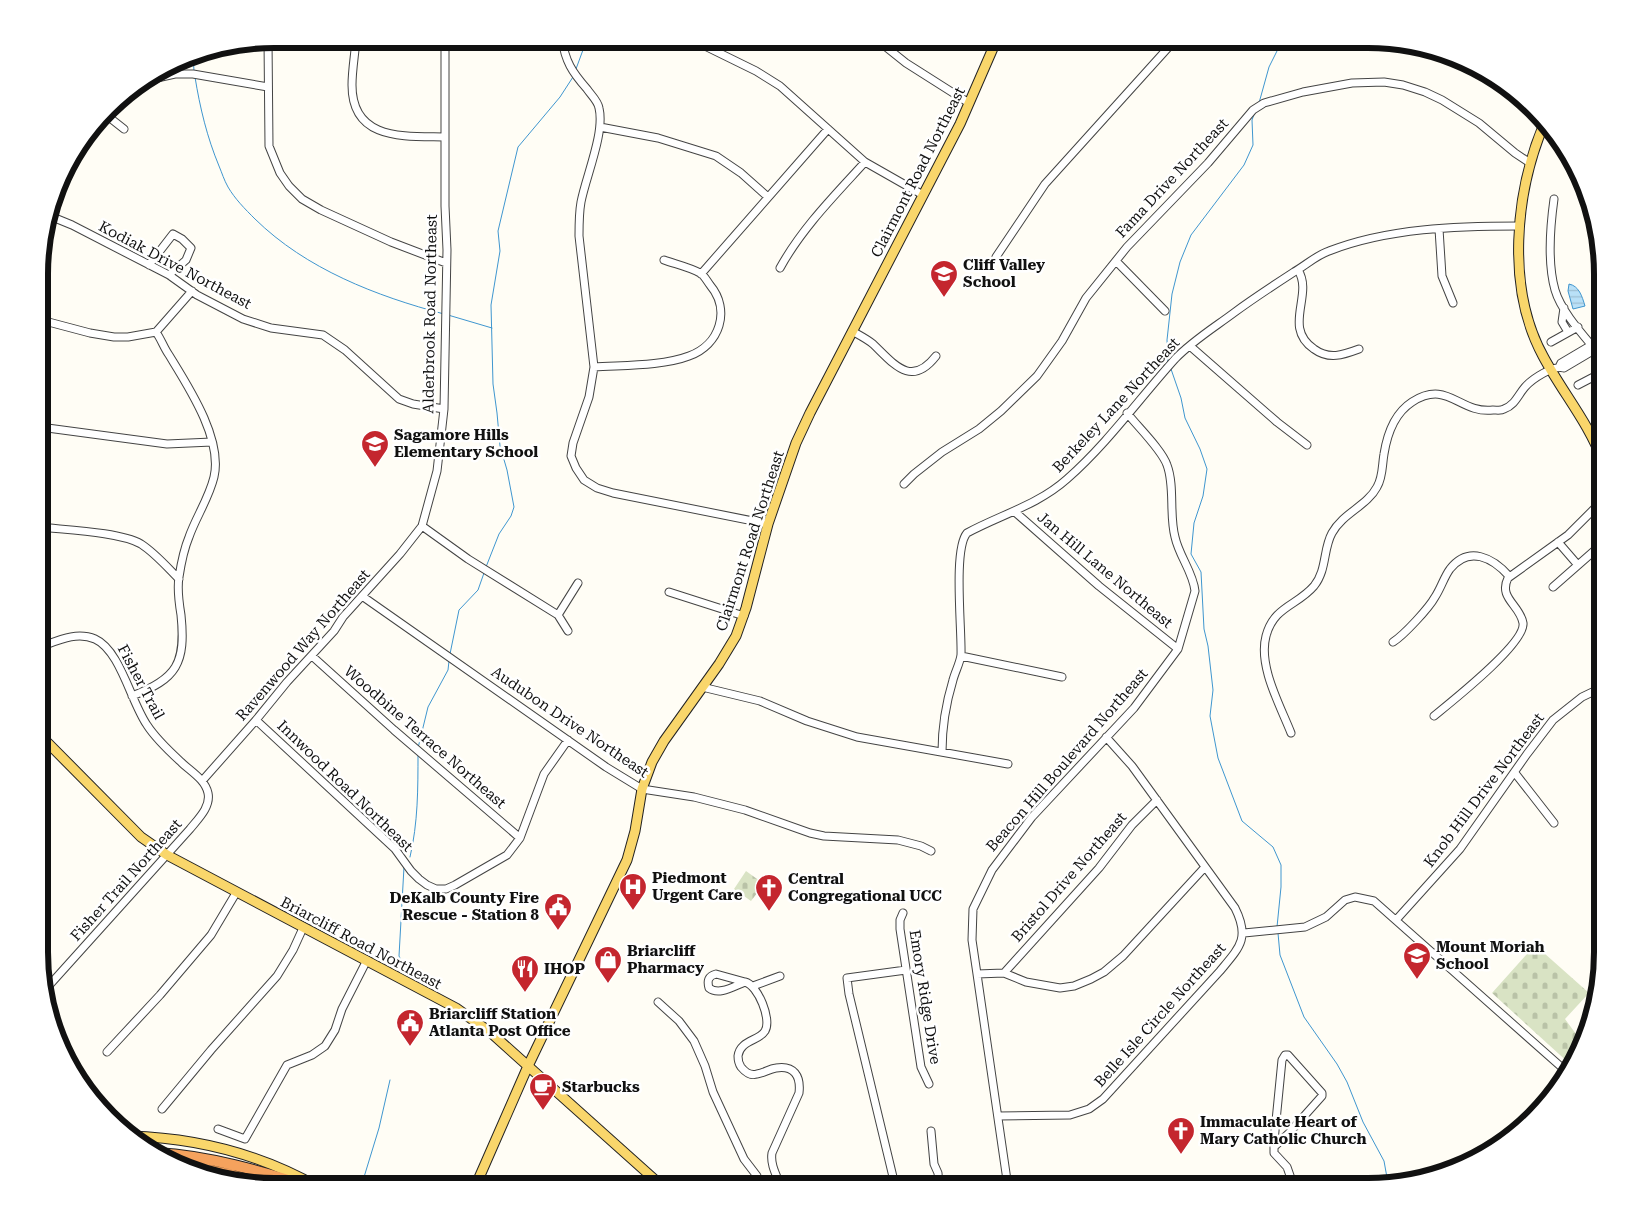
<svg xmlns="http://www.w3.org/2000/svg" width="1642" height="1226" viewBox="0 0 1642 1226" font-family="'Roboto Serif',serif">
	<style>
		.cemetery { fill: url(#cemetery-stones) }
		.water { fill: url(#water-rules); stroke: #3f96cf }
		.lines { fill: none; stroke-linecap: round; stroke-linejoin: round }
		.stream { stroke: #3f96cf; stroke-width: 1 }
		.minor-casing { stroke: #444; stroke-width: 9 }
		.major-casing { stroke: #222; stroke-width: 11 }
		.highway-casing { stroke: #222; stroke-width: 12 }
		.minor { stroke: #fff; stroke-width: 7 }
		.major { stroke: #f9d66b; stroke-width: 9 }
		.highway { stroke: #f5a25d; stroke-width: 10 }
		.labels { text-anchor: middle; stroke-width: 5; stroke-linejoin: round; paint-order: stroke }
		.street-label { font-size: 15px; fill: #111; stroke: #fff }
		.poi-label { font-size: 15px; font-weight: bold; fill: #111; stroke: #fff; text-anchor: start }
		.rim { fill: none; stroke: #111; stroke-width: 6 }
	</style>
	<defs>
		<pattern id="cemetery-stones" width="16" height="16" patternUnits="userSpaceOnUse" patternTransform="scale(1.25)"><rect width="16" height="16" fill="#d9e3c4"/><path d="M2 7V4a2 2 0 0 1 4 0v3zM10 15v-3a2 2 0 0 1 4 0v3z" fill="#b9c2a7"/></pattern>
		<pattern id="water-rules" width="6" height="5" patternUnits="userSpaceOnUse" patternTransform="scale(1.25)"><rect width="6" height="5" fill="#b9e0f7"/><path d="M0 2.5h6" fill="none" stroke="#9ebfd3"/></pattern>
	</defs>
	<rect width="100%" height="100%" fill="#fffdf5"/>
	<path class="cemetery" d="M746,871L764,884L751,901L734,889Z
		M1535,945L1589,993L1565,1019L1584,1045L1571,1065L1492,993Z"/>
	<path class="water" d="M1569,284C1579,286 1582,296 1585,306L1573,309L1568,291Z"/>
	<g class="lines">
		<path class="stream" d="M193,54L194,71
			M576,69L587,39
			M195,77C200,108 207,137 219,166C222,173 224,180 228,187C235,199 245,209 255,219C306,269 376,296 444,314
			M1259,103L1269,67L1283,39
			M448,315L492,328
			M1168,363L1167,340L1172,294L1180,262L1191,235L1244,165L1253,145L1252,120L1255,112
			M1171,369L1181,398L1185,418L1200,449L1207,469L1203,496L1194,523L1191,554L1201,572L1204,629L1208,646L1213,690L1210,716L1218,758L1242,821L1273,847L1281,865V887L1277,927
			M486,567L499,534L511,516L514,507L507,470L500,446L497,413L493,384L491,305L500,251L498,231L518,147L560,97L573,77
			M450,654L459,610L478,590L484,573
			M418,748L428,707L448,670L449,661
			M410,857C418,823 418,789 418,754
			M404,867L399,956L407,973
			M1278,933L1280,955L1304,1017L1337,1064L1347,1082L1363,1122L1384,1161L1388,1183
			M361,1187L379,1128L390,1080"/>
		<defs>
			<path id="minor" d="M356,39C355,54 352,70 352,85C352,141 404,136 445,137
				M562,39C565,61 572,72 587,89C591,95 598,101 599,108C605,133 586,176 581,202C579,213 579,225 579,236L594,367L589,397L573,443L571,456L576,468L584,480L597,488L613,493L768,524
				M678,39L705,46L756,71L780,86L865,162L923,195
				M876,39L906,63L969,103
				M268,40L269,146L280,173L289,186L302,199L321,210L391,242L446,263
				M148,80L175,74H193L268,87
				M105,114L124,129
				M600,127L658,138L716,156L741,173L768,197
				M1554,199C1550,228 1547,262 1555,290C1562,314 1588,340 1603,359
				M50,216L72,225L169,275L197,295L243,319L271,328L323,335L345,350L399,399L413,404L444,409
				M1439,229L1442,276L1453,303
				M996,257L1045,184L1176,39
				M1116,261L1165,311
				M1599,261L1601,262
				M149,265L173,234L182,239L191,248L186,260L169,275
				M780,268C802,228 835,195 865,162
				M1298,270C1314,295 1282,327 1314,349C1329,360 1343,355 1359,349
				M701,274L828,129
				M1564,308L1562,322L1568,332
				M41,320L90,333L114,337H128L156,332L192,291
				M852,331C859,335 867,339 873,344C894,364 911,388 936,356
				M1551,342L1578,327
				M1190,346L1277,422L1307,445
				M594,367C623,365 663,366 689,356C720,345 731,310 710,285C707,281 704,275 700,273C689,267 675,264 664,260
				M1559,367L1561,363L1588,347H1592
				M1594,377L1603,394
				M1578,385L1603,372
				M40,427L167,444L212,442
				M904,484L914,474L942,452L979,429L1001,411L1037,376L1062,341L1086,298L1127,247L1208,163L1253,110L1264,103L1303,92L1352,83L1384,82L1403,85L1425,92L1442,100L1479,123L1515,153L1530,163
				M1015,512L1099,586L1178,649
				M422,526L468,559L558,615L568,631
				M40,527C66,530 120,532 141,544C155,553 167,567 179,579
				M1558,542L1577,564
				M1553,587L1602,544
				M669,592L744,616
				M362,596L606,767L642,789L694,797L745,810L810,833L824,836L898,840L921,846L931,851
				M558,615L578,583
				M1393,642C1404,635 1429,608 1435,597C1441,588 1444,577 1450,569C1469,545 1493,558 1509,576
				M40,647C57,641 76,631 95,639C120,650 131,702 147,725C156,739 169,751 181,762C190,771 205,779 208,793C211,807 198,819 190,829L45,990
				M312,656L394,730L520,838
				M961,656L1062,677
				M702,687L760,701L807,721L857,737L1008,764
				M132,696C177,679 186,663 181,615C179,603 177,589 179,577C181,564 184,549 189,537C196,517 209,498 214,477C223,439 188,386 169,355C164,348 161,339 156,332
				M1434,716C1451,702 1526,643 1523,623C1520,605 1498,598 1508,578L1568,535L1595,508L1603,502
				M256,720L395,849L411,871L419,879L427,885L436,889H446L455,885L507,855L520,838L544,774L568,740
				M1291,733C1280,705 1258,666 1266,636C1274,606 1297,606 1314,586C1327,570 1323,549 1332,533C1343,513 1367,506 1377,487C1383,477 1382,465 1384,454C1387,435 1395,413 1412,402C1448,379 1459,414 1493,410C1497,410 1501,411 1504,409C1515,405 1518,395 1525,387C1532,379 1553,365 1564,368L1591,352L1592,347
				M942,752C942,728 946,703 953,680C955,672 960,663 961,655C962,630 953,549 967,533C1000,515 1038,505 1067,479C1107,444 1139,399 1175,359C1192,341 1215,327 1235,312C1254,298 1274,285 1294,272C1306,265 1317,255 1329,251C1388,228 1457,226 1519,226
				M1515,773L1554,823
				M202,781L256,720L287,682L334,631L343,617L400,554L422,526L437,471L444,409L447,250L445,206V39
				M903,913L900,920V929L921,1067L929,1084
				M1396,920L1460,849L1527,754L1553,720L1582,697L1603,687
				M1244,933L1305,927L1326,917L1345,900L1355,897L1374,901L1567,1072
				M1004,973L1099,868L1132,825L1157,800
				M716,974L745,982C734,986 719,996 709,988C707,981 708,976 716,974Z
				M977,974L1004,973L1026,982L1060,988L1074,986L1091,979L1104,972L1123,956L1205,867
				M745,982C758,985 772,1020 765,1031C759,1041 740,1040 738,1056C738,1059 739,1064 741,1067C745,1072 751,1076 757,1074C764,1073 769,1069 776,1068C794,1065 801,1076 799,1093L772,1153C770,1165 777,1176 781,1187
				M753,986L780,976
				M658,1002L679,1021L694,1041L705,1066L713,1092L744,1159L757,1176L759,1187
				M107,1052L160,995L211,935L236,893
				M162,1109L211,1050L277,976L293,950L303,928
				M998,1116L1070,1115L1089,1109L1103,1099L1220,971C1240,947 1250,938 1235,908L1132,766L1106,737
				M1520,1126L1559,1084
				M218,1129L245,1139L287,1065L312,1055L325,1046L335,1030L342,1009L367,960
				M931,1131L934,1164L938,1173L939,1185
				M1274,1147L1289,1133L1322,1096V1093L1288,1055H1285L1282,1060L1274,1141V1153L1287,1167L1294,1187
				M894,1181L849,994L847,978L906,970
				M1008,1187L977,974L972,940L973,909L992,870L1032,817L1134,708L1178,649L1195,591C1193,572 1179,556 1175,537C1169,515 1175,486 1167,465C1162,450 1138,427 1127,413"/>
			<path id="major" d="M1544,124C1515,193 1506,288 1543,356C1562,392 1589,423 1603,462
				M40,735L141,837L167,855L456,1008L490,1032L663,1187
				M130,1136C196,1138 260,1154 318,1187
				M475,1187L528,1066L627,860L635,831L642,789L652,762L664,741L719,664L736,636L746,608L768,524L796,443L810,413L960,124L997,39
				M859,1187C888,1178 919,1180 949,1187"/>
			<path id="highway" d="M157,1153C209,1156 260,1171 310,1187
				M171,1162L232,1175L269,1187"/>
		</defs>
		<use href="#minor" class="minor-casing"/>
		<use href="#major" class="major-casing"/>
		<use href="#highway" class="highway-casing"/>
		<use href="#minor" class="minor"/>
		<use href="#major" class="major"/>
		<use href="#highway" class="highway"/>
	</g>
	<defs>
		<symbol id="school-pin" viewBox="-11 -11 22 30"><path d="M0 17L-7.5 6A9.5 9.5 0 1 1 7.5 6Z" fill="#c4262e" stroke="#fff"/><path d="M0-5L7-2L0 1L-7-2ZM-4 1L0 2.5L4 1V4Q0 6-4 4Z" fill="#fff"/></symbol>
		<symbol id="hospital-pin" viewBox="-11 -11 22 30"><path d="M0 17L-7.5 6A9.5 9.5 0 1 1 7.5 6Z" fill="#c4262e" stroke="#fff"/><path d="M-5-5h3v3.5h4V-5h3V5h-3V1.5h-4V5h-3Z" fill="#fff"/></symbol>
		<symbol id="church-pin" viewBox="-11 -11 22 30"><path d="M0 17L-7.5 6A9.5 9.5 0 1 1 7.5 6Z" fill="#c4262e" stroke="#fff"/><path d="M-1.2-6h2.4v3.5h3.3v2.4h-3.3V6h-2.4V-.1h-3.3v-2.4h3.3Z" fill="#fff"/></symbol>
		<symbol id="civic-pin" viewBox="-11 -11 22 30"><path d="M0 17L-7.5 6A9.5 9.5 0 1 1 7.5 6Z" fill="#c4262e" stroke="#fff"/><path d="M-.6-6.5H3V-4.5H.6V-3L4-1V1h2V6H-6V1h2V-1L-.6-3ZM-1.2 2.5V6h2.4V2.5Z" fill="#fff"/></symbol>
		<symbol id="shop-pin" viewBox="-11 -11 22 30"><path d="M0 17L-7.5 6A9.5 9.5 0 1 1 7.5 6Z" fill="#c4262e" stroke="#fff"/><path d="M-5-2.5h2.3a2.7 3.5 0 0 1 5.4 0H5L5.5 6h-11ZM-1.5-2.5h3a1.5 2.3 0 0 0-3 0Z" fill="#fff"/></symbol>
		<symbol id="restaurant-pin" viewBox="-11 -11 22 30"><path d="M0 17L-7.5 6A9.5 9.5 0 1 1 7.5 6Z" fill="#c4262e" stroke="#fff"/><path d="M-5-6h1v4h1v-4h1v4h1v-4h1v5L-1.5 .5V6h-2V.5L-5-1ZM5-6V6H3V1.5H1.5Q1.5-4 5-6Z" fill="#fff"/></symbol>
		<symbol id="cafe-pin" viewBox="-11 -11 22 30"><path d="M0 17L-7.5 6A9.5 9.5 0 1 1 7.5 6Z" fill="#c4262e" stroke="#fff"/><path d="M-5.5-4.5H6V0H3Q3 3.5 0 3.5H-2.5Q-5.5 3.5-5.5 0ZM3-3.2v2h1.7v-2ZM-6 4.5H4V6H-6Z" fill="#fff"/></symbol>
	</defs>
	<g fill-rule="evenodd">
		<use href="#school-pin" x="928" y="258" width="32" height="43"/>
		<use href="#school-pin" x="359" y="428" width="32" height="43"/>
		<use href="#hospital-pin" x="617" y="871" width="32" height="43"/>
		<use href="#church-pin" x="753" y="872" width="32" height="43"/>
		<use href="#civic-pin" x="542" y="891" width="32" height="43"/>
		<use href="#school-pin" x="1401" y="940" width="32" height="43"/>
		<use href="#shop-pin" x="592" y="944" width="32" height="43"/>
		<use href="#restaurant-pin" x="509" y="953" width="32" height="43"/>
		<use href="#civic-pin" x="394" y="1007" width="32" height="43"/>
		<use href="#cafe-pin" x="527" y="1071" width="32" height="43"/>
		<use href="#church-pin" x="1165" y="1115" width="32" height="43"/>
	</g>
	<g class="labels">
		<g class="street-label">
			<text transform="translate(918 172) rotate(-63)" y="5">Clairmont Road Northeast</text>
			<text transform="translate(1172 178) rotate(-47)" y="5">Fama Drive Northeast</text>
			<text transform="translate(175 265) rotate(28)" y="5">Kodiak Drive Northeast</text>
			<text transform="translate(430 314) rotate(-89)" y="5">Alderbrook Road Northeast</text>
			<text transform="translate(1116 405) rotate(-47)" y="5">Berkeley Lane Northeast</text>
			<text transform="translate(750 541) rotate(-72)" y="5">Clairmont Road Northeast</text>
			<text transform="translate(1105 570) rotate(40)" y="5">Jan Hill Lane Northeast</text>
			<text transform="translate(303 645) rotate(-49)" y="5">Ravenwood Way Northeast</text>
			<text transform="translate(141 682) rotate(62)" y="5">Fisher Trail</text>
			<text transform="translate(570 722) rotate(34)" y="5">Audubon Drive Northeast</text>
			<text transform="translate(425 737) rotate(41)" y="5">Woodbine Terrace Northeast</text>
			<text transform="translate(1067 760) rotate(-49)" y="5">Beacon Hill Boulevard Northeast</text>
			<text transform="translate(345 786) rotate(44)" y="5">Innwood Road Northeast</text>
			<text transform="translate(1484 790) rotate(-53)" y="5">Knob Hill Drive Northeast</text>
			<text transform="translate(1069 877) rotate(-49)" y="5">Bristol Drive Northeast</text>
			<text transform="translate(126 880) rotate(-48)" y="5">Fisher Trail Northeast</text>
			<text transform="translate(361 943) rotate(28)" y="5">Briarcliff Road Northeast</text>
			<text transform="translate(925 997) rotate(81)" y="5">Emory Ridge Drive</text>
			<text transform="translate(1160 1015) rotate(-48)" y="5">Belle Isle Circle Northeast</text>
		</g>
		<g class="poi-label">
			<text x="963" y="270">Cliff Valley<tspan x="963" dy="17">School</tspan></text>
			<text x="394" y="440">Sagamore Hills<tspan x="394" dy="17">Elementary School</tspan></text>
			<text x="652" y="883">Piedmont<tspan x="652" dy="17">Urgent Care</tspan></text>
			<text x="788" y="884">Central<tspan x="788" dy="17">Congregational UCC</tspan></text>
			<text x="539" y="903" text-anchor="end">DeKalb County Fire<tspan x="539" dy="17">Rescue - Station 8</tspan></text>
			<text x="1436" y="952">Mount Moriah<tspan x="1436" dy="17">School</tspan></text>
			<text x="627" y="956">Briarcliff<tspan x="627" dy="17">Pharmacy</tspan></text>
			<text x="544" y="974">IHOP</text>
			<text x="429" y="1019">Briarcliff Station<tspan x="429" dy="17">Atlanta Post Office</tspan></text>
			<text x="562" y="1092">Starbucks</text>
			<text x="1200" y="1127">Immaculate Heart of<tspan x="1200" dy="17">Mary Catholic Church</tspan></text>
		</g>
	</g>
	<path d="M0 0H1642V1226H0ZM274 48H1368A226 226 0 0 1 1594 274V952A226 226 0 0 1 1368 1178H274A226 226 0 0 1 48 952V274A226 226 0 0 1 274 48Z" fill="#fff" fill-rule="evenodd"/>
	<path class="rim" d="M274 48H1368A226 226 0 0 1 1594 274V952A226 226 0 0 1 1368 1178H274A226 226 0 0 1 48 952V274A226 226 0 0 1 274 48Z"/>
</svg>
